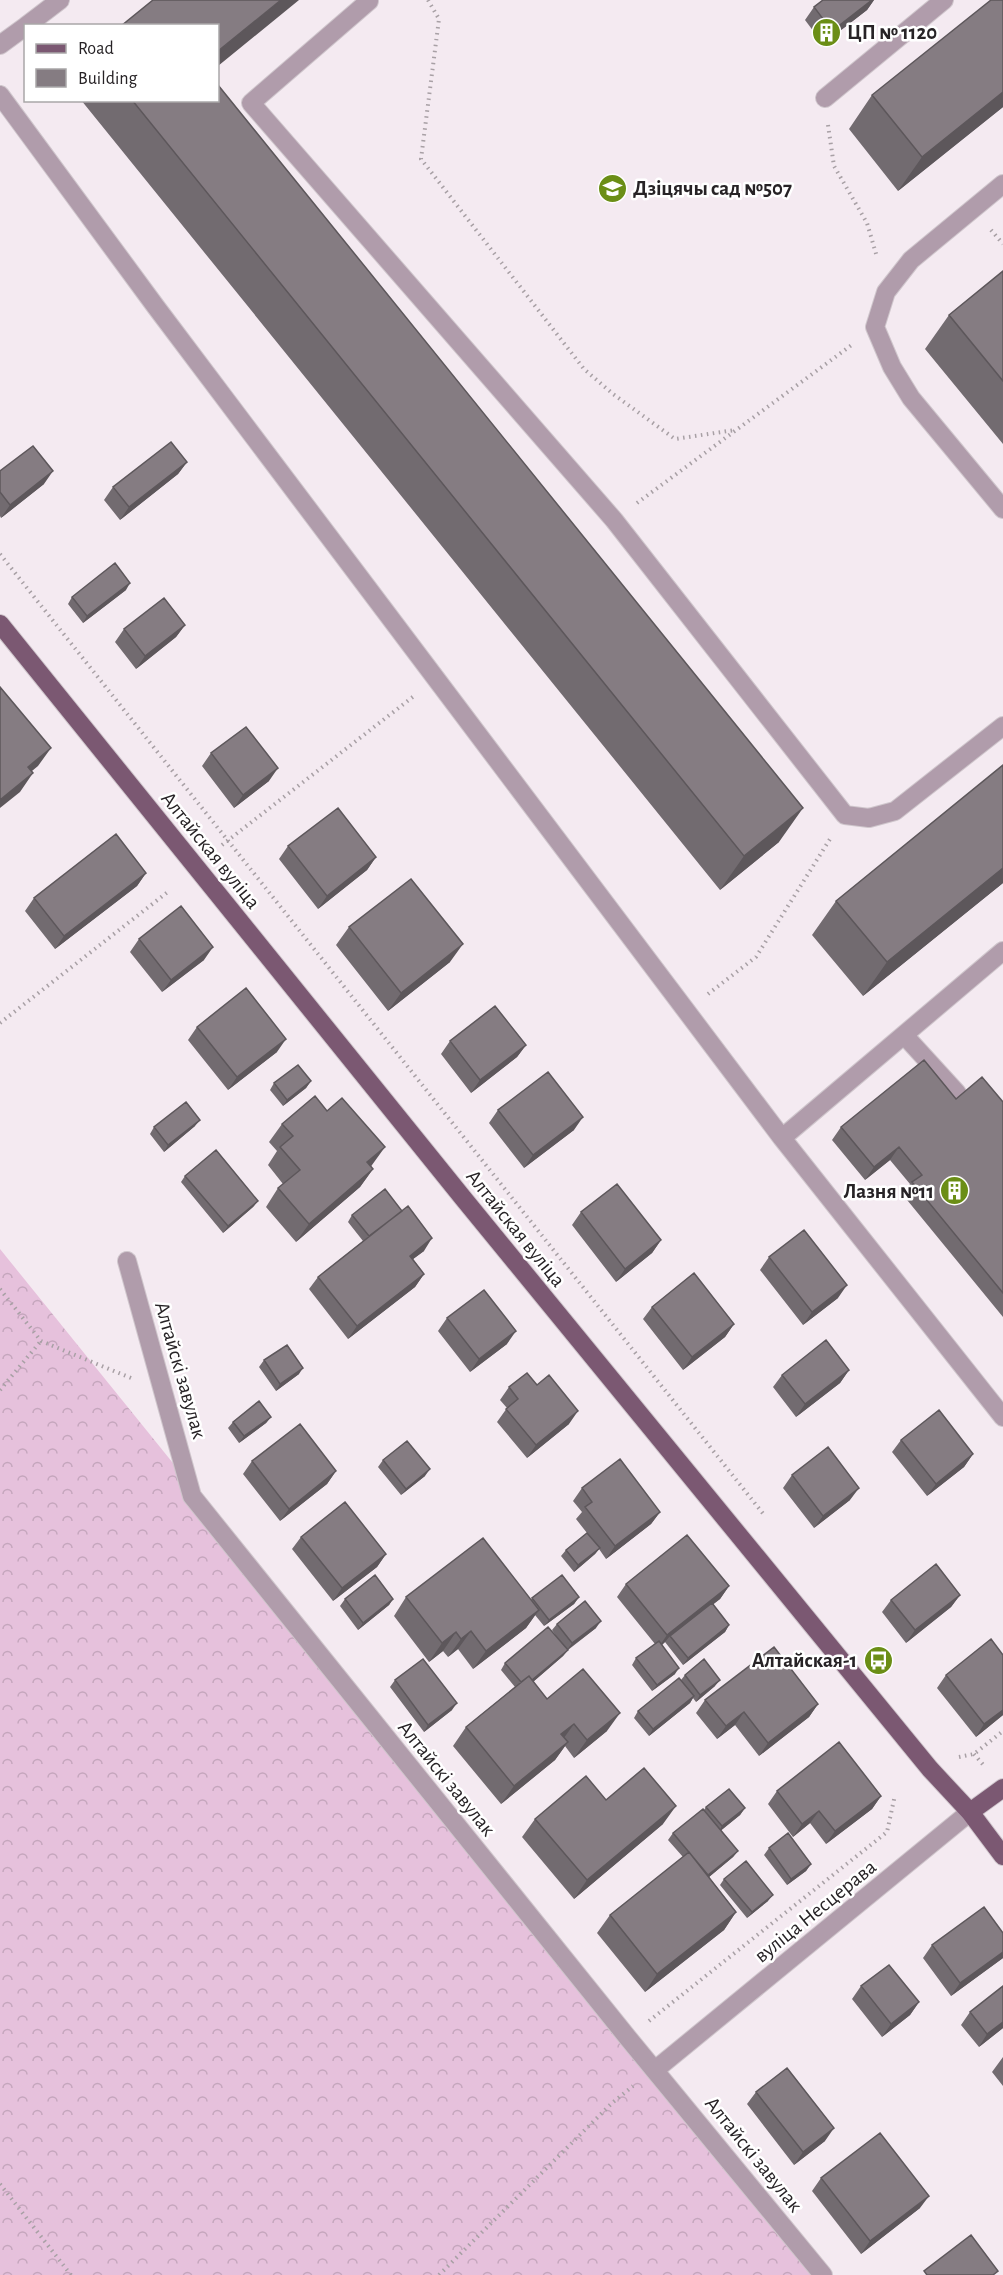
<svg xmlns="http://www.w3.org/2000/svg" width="1003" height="2275" viewBox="0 0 1003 2275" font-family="'Alegreya Sans',sans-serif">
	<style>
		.forest { fill: url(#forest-crowns) }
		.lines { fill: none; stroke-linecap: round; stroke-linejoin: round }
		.minor-casing { stroke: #cfc6cc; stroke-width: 20 }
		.major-casing { stroke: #cfc6cc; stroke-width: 20 }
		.path { stroke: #a8a0a5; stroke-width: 4; stroke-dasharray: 1.5 4.5; stroke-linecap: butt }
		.minor { stroke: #b09cab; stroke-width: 18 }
		.major { stroke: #7b5872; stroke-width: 18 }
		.wall { fill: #726b70 }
		.shaded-wall { fill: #5d575b }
		.building { fill: #857c82; stroke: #5d575b; stroke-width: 1.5 }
		.labels { text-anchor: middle; stroke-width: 5; stroke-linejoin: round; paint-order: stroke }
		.poi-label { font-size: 21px; font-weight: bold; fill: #272326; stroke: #fff; text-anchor: start }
		.street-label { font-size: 21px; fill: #272326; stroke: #fff }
	</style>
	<defs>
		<pattern id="forest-crowns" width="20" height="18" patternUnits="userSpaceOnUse" patternTransform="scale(1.5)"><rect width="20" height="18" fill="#e6c1dc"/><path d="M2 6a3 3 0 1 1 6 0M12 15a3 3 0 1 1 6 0" fill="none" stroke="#c5a6bd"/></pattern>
	</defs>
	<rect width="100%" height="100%" fill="#f4eaf1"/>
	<path class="forest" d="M0,1249L829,2275H0Z"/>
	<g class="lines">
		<defs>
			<path id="minor" d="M367,0L369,1L251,103L614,520L845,815L869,818L895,811L1003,726
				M26,26L60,0
				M0,45L26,26
				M0,95L156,307L782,1138L1003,1417
				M825,98L944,0
				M1003,184L911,260L886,292L875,327L892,367L911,398L1003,509
				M904,1035L957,1093
				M782,1138L1003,951
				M127,1261L192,1496L628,2038L823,2275
				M655,2070L970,1812"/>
			<path id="major" d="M0,624L463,1198L930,1769L970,1812L1003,1856
				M970,1812L1003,1788"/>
		</defs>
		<use href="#minor" class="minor-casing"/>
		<use href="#major" class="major-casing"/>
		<path class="path" d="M428,0L439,19L421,159L584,369L613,394L675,439L735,430
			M828,125L834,166L867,223L877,257
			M991,230L1003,244
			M637,503L853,344
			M0,554L765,1516
			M222,845L414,696
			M708,994L756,957L830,839
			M0,1023L169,891
			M0,1289L41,1341L131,1378
			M0,1390L41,1341
			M974,1754L985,1767
			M959,1757L974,1754L1003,1731
			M649,2021L887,1832L895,1795
			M0,2184L71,2275
			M439,2275L612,2103L633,2086"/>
		<use href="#minor" class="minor"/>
		<use href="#major" class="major"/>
	</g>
	<path class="wall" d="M823,0H874L867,10L823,44L805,20L814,7Z
		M1003,0V107L898,191L849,129L872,95Z
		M81,100H218L779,842L720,890Z
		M1003,271V444L925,349L949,315Z
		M187,462L178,474L120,520L104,500L113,487Z
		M0,471L44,484L1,518L0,516Z
		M126,590L83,623L68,604L72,597Z
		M185,625L176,637L136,669L115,642L124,629Z
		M211,753L269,781L234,808L202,766Z
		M1003,765V883L863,996L812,935L836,901Z
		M288,846L376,857L367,870L318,909L279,859Z
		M146,873L137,886L55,949L25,911L34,898Z
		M349,927L450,962L388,1011L336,945Z
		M139,939L204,960L162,992L130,952Z
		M197,1027L277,1052L228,1090L188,1040Z
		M450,1041L526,1045L517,1057L471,1093L441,1054Z
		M311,1081L306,1088L283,1106L270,1090L274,1083Z
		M956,1099L1003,1102V1317L903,1195L910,1184L890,1160L865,1180L832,1140L841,1127Z
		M498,1110L574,1130L524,1168L489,1123Z
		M327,1111L372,1165L371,1166L373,1169L360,1187L296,1242L266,1207L278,1188L283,1184L268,1165L277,1151L269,1142L282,1124Z
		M195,1126L164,1152L150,1134L154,1127Z
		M185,1176L258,1201L253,1207L223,1233L181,1182Z
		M581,1212L661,1240L652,1253L616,1282L572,1225Z
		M352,1215L424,1251L413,1259L424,1274L415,1287L348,1339L309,1289L318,1277L363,1241L348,1222Z
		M769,1257L838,1298L803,1325L760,1270Z
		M652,1307L734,1324L725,1337L683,1370L643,1319Z
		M447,1318L507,1344L470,1372L438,1331Z
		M264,1360L299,1374L276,1391L259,1367Z
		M849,1370L840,1383L796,1417L773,1387L782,1375Z
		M537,1385L569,1424L527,1458L497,1422L507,1408L500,1400L509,1387Z
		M271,1417L266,1423L239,1443L228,1428L233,1422Z
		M901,1440L973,1454L964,1467L927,1496L892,1452Z
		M383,1460L425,1476L401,1495L378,1467Z
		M252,1461L336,1471L327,1484L280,1521L243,1474Z
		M792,1475L850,1500L814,1528L783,1488Z
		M582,1488L660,1512L651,1524L606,1559L599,1549L595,1554L574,1572L561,1556L566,1550L587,1533L576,1519L582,1512L573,1501Z
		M301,1537L386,1554L377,1567L333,1601L292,1549Z
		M626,1584L729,1586L720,1599L713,1604L729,1625L725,1632L683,1665L665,1642L662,1645L675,1674L652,1691L632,1665L636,1658L655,1644L617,1597Z
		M960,1595L951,1607L906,1643L882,1612L891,1600Z
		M406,1597L531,1600L532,1598L579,1597L574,1604L544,1626L535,1615L526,1628L473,1669L458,1649L448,1657L443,1651L429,1662L394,1616Z
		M345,1599H393L389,1605L358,1630L340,1606Z
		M557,1624L596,1628L568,1650L563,1656L533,1682L547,1699L607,1731L574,1758L565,1746L555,1760L501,1804L453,1746L466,1727L515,1687L501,1670L505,1663L558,1639L552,1630Z
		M1003,1655V1715L976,1737L937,1688L946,1675Z
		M685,1675L715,1686L696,1702L693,1698L690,1703L649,1736L634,1718L638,1711L681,1680Z
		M395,1680L452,1710L424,1732L390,1687Z
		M705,1700L818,1704L809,1717L759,1756L735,1725L717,1739L696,1713Z
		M777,1791L881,1796L872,1809L826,1844L810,1823L793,1837L768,1804Z
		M606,1800L663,1824L574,1899L522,1837L535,1819Z
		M706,1807L745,1808L740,1815L721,1830L738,1851L733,1857L709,1877L736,1912L724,1930L645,1992L597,1933L610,1915L683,1857L668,1840L673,1833L704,1810Z
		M769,1848L811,1864L806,1871L787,1885L764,1855Z
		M724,1879L768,1901L747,1918L720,1885Z
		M1003,1933V1958L951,1996L923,1958L932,1945Z
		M861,1986L919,2002L910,2015L882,2037L852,1999Z
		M1003,1986V2028L979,2047L961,2025L970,2012Z
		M1003,2057V2086L992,2072Z
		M756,2092L825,2141L794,2165L747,2104Z
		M821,2178L920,2208L861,2254L812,2191Z"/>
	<path class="shaded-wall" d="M281,0H299L218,66V51Z
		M872,0H874L867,10L823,44L832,31Z
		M1003,92V107L898,191L922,157Z
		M187,462L178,474L120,520L129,507Z
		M53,471L44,484L1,518L10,505Z
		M130,583L126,590L83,623L87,616Z
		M185,625L176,637L136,669L145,656Z
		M51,748L38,766L15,785L28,767Z
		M278,768L269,781L234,808L243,795Z
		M33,773L20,792L0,808V800Z
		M803,808L779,842L720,890L744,856Z
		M376,857L367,870L318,909L327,896Z
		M1003,868V883L863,996L887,962Z
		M146,873L137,886L55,949L64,936Z
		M463,944L450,962L388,1011L401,993Z
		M213,947L204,960L162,992L171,980Z
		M286,1039L277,1052L228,1090L237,1077Z
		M526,1045L517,1057L471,1093L480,1080Z
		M311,1081L306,1088L283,1106L287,1100Z
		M583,1117L574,1130L524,1168L533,1155Z
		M200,1120L195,1126L164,1152L168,1145Z
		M385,1147L372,1165L354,1180L367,1162Z
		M899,1147L890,1160L865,1180L874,1167Z
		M373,1169L360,1187L296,1242L309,1224Z
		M258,1201L253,1207L223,1233L228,1226Z
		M432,1238L424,1251L401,1268L410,1256Z
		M661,1240L652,1253L616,1282L625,1269Z
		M424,1274L415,1287L348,1339L357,1326Z
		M847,1285L838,1298L803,1325L812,1312Z
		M734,1324L725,1337L683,1370L692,1357Z
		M516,1331L507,1344L470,1372L479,1359Z
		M303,1368L299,1374L276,1391L280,1384Z
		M849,1370L840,1383L796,1417L805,1404Z
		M578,1411L569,1424L527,1458L536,1445Z
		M271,1417L266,1423L239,1443L244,1436Z
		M973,1454L964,1467L927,1496L936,1484Z
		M430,1469L425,1476L401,1495L406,1489Z
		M336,1471L327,1484L280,1521L289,1509Z
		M859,1488L850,1500L814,1528L823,1516Z
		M660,1512L651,1524L606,1559L615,1546Z
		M600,1548L595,1554L574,1572L578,1565Z
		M386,1554L377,1567L333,1601L342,1588Z
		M729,1586L720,1599L671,1638L670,1636L665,1642L658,1648L667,1635Z
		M960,1595L951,1607L906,1643L915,1630Z
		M579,1597L574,1604L544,1626L549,1620Z
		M393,1599L389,1605L358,1630L363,1623Z
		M539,1610L526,1628L473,1669L486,1651Z
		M601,1621L596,1628L567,1650L572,1643Z
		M729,1625L725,1632L683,1665L688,1658Z
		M471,1631L458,1649L448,1657L461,1639Z
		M456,1632L443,1651L429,1662L442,1643Z
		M568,1650L563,1656L520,1693L525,1686Z
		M679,1668L675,1674L652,1691L657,1685Z
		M720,1680L715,1686L696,1702L700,1695Z
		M694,1696L690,1703L649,1736L653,1729Z
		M457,1703L452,1710L424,1732L428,1725Z
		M818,1704L809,1717L759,1756L768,1743Z
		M1003,1710V1715L976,1737L984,1724Z
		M744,1712L735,1725L717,1739L726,1726Z
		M620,1713L607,1731L574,1758L587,1740Z
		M574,1724L561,1742V1734Z
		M568,1742L555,1760L501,1804L514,1786Z
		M881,1796L872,1809L826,1844L835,1831Z
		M676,1806L663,1824L574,1899L587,1880Z
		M745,1808L740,1815L718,1833L722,1826Z
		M819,1811L810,1823L793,1837L802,1824Z
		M738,1851L733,1857L703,1882L708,1875Z
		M811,1864L806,1871L787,1885L791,1879Z
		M773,1895L768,1901L747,1918L752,1912Z
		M736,1912L724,1930L645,1992L657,1974Z
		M1003,1952V1958L951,1996L960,1983Z
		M919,2002L910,2015L882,2037L891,2024Z
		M1003,2022V2028L979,2047L987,2034Z
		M834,2128L825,2141L794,2165L803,2152Z
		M929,2196L920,2208L861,2254L870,2241Z"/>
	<path class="building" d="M153,0H281L218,51V26H121Z
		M823,0H872L832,31L814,7Z
		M991,0H1003V92L922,157L872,95Z
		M218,85L803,808L744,856L132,100H218Z
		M1003,271V381L949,315Z
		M171,442L187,462L129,507L113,487Z
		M33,446L53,471L10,505L0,492V471Z
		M115,563L130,583L87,616L72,597Z
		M164,598L185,625L145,656L124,629Z
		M0,687L51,748L28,767L33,773L0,800Z
		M246,727L278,768L243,795L211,753Z
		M1003,765V868L887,962L836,901Z
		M338,808L376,857L327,896L288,846Z
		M116,834L146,873L64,936L34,898Z
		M411,879L463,944L401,993L349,927Z
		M181,906L213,947L171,980L139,939Z
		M246,988L286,1039L237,1077L197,1027Z
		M495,1006L526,1045L480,1080L450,1041Z
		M924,1060L956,1099L982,1077L1003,1102V1293L912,1182L922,1175L899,1147L874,1167L841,1127Z
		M298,1065L311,1081L287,1100L274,1083Z
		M548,1072L583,1117L533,1155L498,1110Z
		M315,1096L327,1111L342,1098L385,1147L367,1162L373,1169L309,1224L278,1188L300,1170L280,1147L293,1136L282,1124Z
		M186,1102L200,1120L168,1145L154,1127Z
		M216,1150L258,1201L228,1226L185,1176Z
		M617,1184L661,1240L625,1269L581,1212Z
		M385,1189L402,1211L369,1236L352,1215Z
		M408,1206L432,1238L410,1256L424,1274L357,1326L318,1277Z
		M804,1230L847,1285L812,1312L769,1257Z
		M694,1273L734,1324L692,1357L652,1307Z
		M484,1290L516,1331L479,1359L447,1318Z
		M826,1340L849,1370L805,1404L782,1375Z
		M287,1345L303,1368L280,1384L264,1360Z
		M527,1373L537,1385L549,1375L578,1411L536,1445L506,1409L518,1399L509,1387Z
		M259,1401L271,1417L244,1436L233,1422Z
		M939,1410L973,1454L936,1484L901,1440Z
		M300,1424L336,1471L289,1509L252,1461Z
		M407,1441L430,1469L406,1489L383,1460Z
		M828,1447L859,1488L823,1516L792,1475Z
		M620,1459L660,1512L615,1546L585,1507L592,1502L582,1488Z
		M345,1502L386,1554L342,1588L301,1537Z
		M587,1533L600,1548L578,1565L566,1550Z
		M687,1535L729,1586L667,1635L626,1584Z
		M483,1538L539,1610L486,1651L471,1631L461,1639L456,1632L442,1643L406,1597Z
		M936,1564L960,1595L915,1630L891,1600Z
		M375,1575L393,1599L363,1623L345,1599Z
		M562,1575L579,1597L549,1620L532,1598Z
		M585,1601L601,1621L572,1643L557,1624Z
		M712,1603L729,1625L688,1658L670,1636Z
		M548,1627L568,1650L532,1680L529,1676L521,1682L505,1663Z
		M991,1639L1003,1655V1710L984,1724L946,1675Z
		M659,1641L679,1668L657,1685L636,1658Z
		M774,1647L818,1704L768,1743L744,1712L726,1726L705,1700Z
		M423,1659L457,1703L428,1725L395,1680Z
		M704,1659L720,1680L700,1695L685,1675Z
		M583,1669L620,1713L587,1740L574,1724L561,1734L568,1742L514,1786L466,1727L529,1676L547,1699Z
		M679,1678L694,1696L653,1729L638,1711Z
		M839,1742L881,1796L835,1831L819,1811L802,1824L777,1791Z
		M644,1768L676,1806L587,1880L535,1819L586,1776L606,1800Z
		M729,1789L745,1808L722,1826L706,1807Z
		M703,1809L738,1851L708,1875L673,1833Z
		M788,1833L811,1864L791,1879L769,1848Z
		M689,1852L736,1912L657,1974L610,1915Z
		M746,1861L773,1895L752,1912L724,1879Z
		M984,1907L1003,1933V1952L960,1983L932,1945Z
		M889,1965L919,2002L891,2024L861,1986Z
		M1003,1986V2022L987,2034L970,2012Z
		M787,2068L834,2128L803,2152L756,2092Z
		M880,2133L929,2196L870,2241L821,2178Z
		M971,2235L998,2271L993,2275H927L924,2271Z"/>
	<defs>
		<symbol id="building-disc" viewBox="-11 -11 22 22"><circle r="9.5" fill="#6b8e16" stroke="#fff"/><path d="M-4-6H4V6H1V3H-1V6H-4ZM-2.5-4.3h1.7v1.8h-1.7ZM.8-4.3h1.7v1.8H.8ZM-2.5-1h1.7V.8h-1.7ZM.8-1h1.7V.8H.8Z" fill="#fff"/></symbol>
		<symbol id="school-disc" viewBox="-11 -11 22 22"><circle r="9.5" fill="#6b8e16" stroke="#fff"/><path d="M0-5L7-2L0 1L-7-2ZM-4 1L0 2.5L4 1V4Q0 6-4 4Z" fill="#fff"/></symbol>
		<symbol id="bus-disc" viewBox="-11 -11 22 22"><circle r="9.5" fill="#6b8e16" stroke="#fff"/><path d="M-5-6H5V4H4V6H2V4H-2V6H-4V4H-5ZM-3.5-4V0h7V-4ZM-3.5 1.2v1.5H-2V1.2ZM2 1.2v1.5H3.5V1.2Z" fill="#fff"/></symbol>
	</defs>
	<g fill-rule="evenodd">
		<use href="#building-disc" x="810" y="16" width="33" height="33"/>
		<use href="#school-disc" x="596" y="172" width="33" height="33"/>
		<use href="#building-disc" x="938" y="1174" width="33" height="33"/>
		<use href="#bus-disc" x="862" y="1644" width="33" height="33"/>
	</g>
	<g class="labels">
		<g class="poi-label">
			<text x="847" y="39">ЦП № 1120</text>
			<text x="633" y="195">Дзіцячы сад №507</text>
			<text x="934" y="1198" text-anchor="end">Лазня №11</text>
			<text x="857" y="1667" text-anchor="end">Алтайская-1</text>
		</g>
		<g class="street-label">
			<text transform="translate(211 850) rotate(51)" y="7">Алтайская вуліца</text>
			<text transform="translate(516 1228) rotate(51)" y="7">Алтайская вуліца</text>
			<text transform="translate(181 1370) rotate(74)" y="7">Алтайскі завулак</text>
			<text transform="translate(447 1778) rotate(51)" y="7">Алтайскі завулак</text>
			<text transform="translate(815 1911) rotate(-39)" y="7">вуліца Несцерава</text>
			<text transform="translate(754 2154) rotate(51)" y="7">Алтайскі завулак</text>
		</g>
	</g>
	<rect x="24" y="24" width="195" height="78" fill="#ffffff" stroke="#a9a7a8" stroke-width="1.5"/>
	<rect x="36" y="44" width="30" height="9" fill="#7b5872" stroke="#a9a7a8" stroke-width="1.5"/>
	<text x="78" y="54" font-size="18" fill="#272326">Road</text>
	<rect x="36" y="69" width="30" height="18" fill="#857c82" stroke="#a9a7a8" stroke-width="1.5"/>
	<text x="78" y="84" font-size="18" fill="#272326">Building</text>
</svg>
